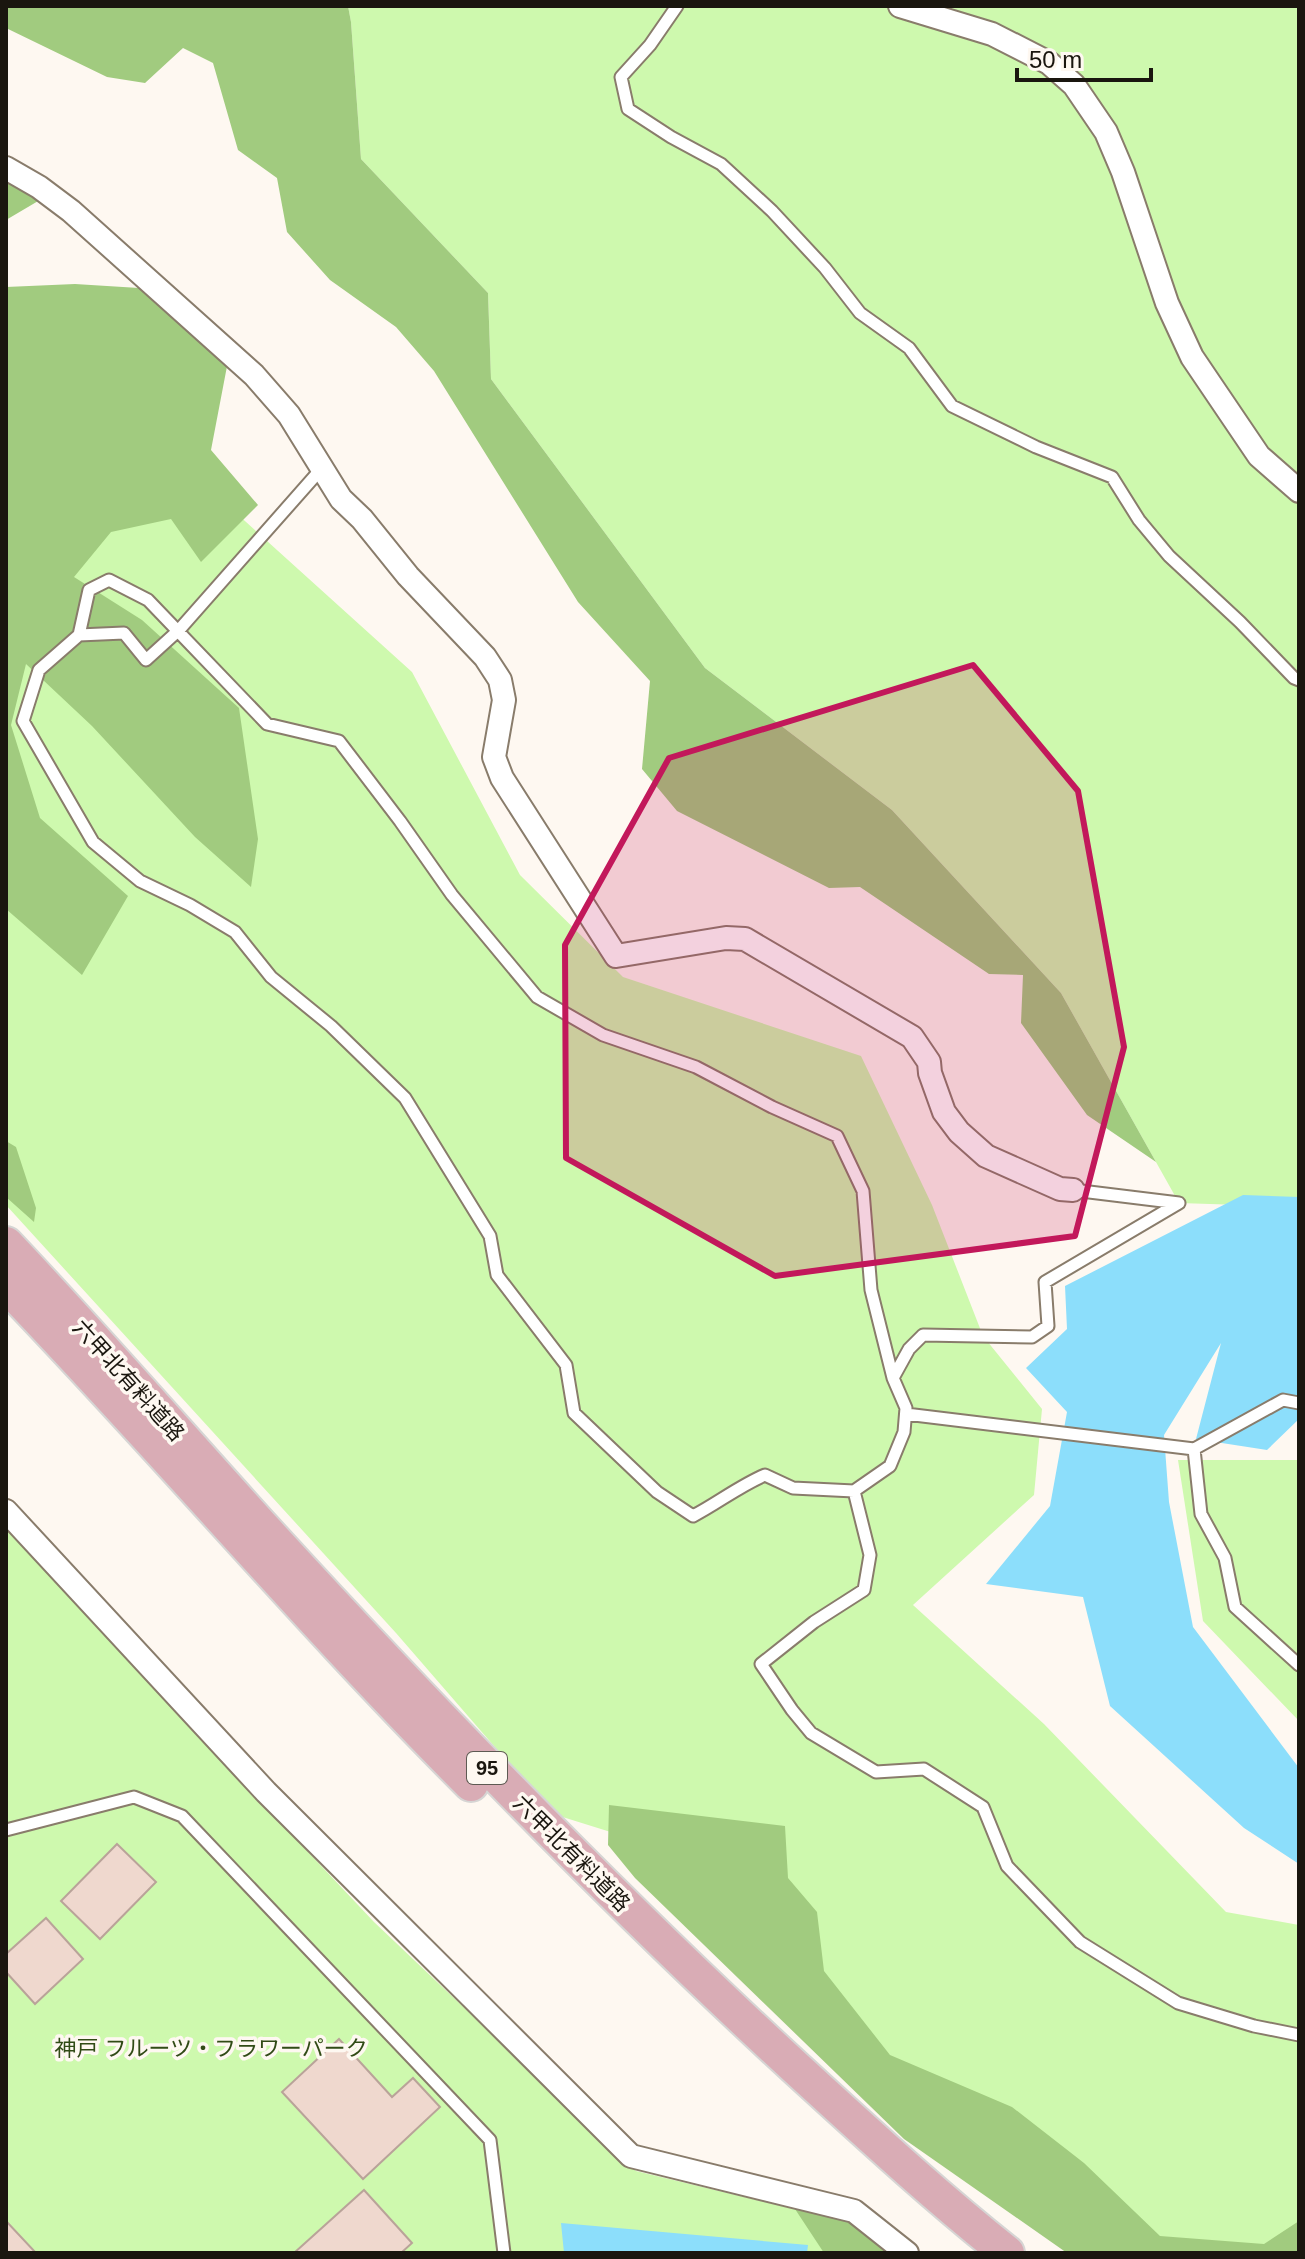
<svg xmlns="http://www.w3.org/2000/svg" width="1305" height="2259" viewBox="0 0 1305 2259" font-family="Helvetica,'Noto Sans JP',sans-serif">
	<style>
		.green { fill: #cef9ae }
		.forest { fill: #a1cb7f }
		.water { fill: #8cdefb }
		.building { fill: #efd8ce; stroke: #b9a399; stroke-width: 2 }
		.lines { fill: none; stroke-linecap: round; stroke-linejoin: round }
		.lane-casing { stroke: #897c6b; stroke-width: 15 }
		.street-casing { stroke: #897c6b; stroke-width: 26 }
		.primary-casing { stroke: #d6d5d4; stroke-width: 38 }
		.lane { stroke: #fff; stroke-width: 11 }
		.street { stroke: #fff; stroke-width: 22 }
		.primary { stroke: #d9acb5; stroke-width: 34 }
		.marked { fill: #c2185b; fill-opacity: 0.2; stroke: #c2185b; stroke-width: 6; stroke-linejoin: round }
		.labels { text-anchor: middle; stroke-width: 7; stroke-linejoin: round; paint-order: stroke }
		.shield { fill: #fef8f1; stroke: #5e5a53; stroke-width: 2 }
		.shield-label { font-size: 20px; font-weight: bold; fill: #1a160f }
		.street-label { font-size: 22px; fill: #1a160f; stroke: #fef8f1 }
		.park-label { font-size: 22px; fill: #314b16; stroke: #fef8f1 }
	</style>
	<rect width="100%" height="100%" fill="#fef8f1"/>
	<path class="green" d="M348,6H1299V1207L1179,1203L1061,993L892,810L705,668L491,379L488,293L361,159L351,22Z
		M214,493L412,672L520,875L623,977L861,1056L932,1205L983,1336L1042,1409L1034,1495L913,1605L1044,1724L1226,1912L1299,1925V2253H1110L995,2172L681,1854L553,1814L396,1633L6,1205V622L99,507Z
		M1178,1460H1299V1721L1203,1621Z
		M6,1526L121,1653L374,1922L636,2171L852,2223L890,2253H6Z"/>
	<path class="forest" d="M6,6H348L351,22L361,159L488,293L491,379L705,668L892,810L1061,993L1156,1162L1087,1115L1021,1023L1023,975L989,974L860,887L829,888L677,811L642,769L650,681L578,602L434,371L396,327L330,280L287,232L277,178L238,150L213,63L183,48L145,83L107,77L6,28Z
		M6,178L50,194L6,220Z
		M75,284L139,288L228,361L211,450L258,505L201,562L171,519L111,532L74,577L142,620L239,708L258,839L251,887L195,837L92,726L26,664L11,725L40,818L128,896L82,975L6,909V287Z
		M6,1141L16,1147L36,1208L34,1222L6,1197Z
		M609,1805L785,1826L788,1878L817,1912L824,1971L890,2055L1012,2107L1084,2163L1160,2236L1264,2244L1299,2221V2253H1067L904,2139L635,1878L608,1845Z
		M795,2209L852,2223L890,2253H824Z"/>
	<path class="water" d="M1243,1195L1299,1197V1419L1267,1450L1196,1439L1221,1343L1164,1435L1169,1502L1193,1627L1299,1768V1864L1244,1828L1110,1706L1083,1597L986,1584L1050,1506L1067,1412L1026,1368L1067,1329L1065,1286Z
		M561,2223L808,2245L807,2253H564Z"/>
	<path class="building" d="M117,1844L156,1882L100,1939L61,1901Z
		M46,1918L83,1959L35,2004L6,1972V1954Z
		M339,2039L392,2097L413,2078L440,2107L363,2179L282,2092Z
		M364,2190L412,2243L401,2253H294Z
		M6,2221L36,2253H6Z"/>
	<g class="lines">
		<defs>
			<path id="lane" d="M677,6L650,45L621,77L628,109L671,137L721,164L772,211L825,268L860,313L909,348L952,406L1036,447L1112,477L1139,520L1169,556L1240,622L1294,678L1299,680
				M322,468L179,630L146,660L124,633L79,635L39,670L23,721L93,842L140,881L190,905L235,932L271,977L331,1026L405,1098L490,1236L497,1275L566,1365L574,1413L657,1492L693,1516C718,1503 739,1486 765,1475L793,1488L854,1491L890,1466L904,1432L906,1408L893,1378L909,1349L923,1335L1032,1337L1048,1326L1045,1282L1179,1203L1073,1190
				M79,635L89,590L109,580L148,600L267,724L339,741L400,821L452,895L537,997L603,1035L696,1067L772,1107L837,1136L863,1191L871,1290L893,1378
				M1299,1403L1283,1400L1194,1449L1201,1514L1225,1558L1235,1607L1299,1665
				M906,1414L1194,1449
				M854,1491L870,1555L864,1590L814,1622L761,1664L792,1710L811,1733L876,1772L924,1769L983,1807L1007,1866L1080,1942L1178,2003L1254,2026L1299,2035
				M6,1830L134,1797L182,1816L490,2140L504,2253"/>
			<path id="street" d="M900,6L992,34L1049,63L1074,85L1106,132L1123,172L1167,303L1192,357L1259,456L1299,491
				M6,168L39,187L71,211L254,375L289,415L341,499L362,519L408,576L485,657L500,680L504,700L494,757L502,778L616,956L726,938L745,939L912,1037L929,1062L930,1073L944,1112L959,1132L986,1156L1060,1189L1073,1190
				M6,1511L266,1792L631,2156L854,2211L907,2253"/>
			<path id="primary" d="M6,1244C94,1337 179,1435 265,1530C436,1717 611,1898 797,2069C866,2132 934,2195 1007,2253
				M6,1285C164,1449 310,1623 471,1784"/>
		</defs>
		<use href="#lane" class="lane-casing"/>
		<use href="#street" class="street-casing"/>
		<use href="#primary" class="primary-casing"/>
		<use href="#lane" class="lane"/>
		<use href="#street" class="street"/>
		<use href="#primary" class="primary"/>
	</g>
	<path class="marked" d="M973,665L1078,791L1124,1047L1075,1236L775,1276L566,1158L565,945L669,758Z"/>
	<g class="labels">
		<rect class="shield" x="467" y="1752" width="40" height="32" rx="6"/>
		<g class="shield-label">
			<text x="487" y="1775">95</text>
		</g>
		<g class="street-label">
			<text transform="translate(129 1380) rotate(48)" y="8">六甲北有料道路</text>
			<text transform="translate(572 1853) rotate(45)" y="8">六甲北有料道路</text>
		</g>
		<g class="park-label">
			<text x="211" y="2056">神戸 フルーツ・フラワーパーク</text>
		</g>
	</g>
	<rect width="1305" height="2259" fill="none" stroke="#1a160f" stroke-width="16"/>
	<path d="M1017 68v12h134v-12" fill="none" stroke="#1a160f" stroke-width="4"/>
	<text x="1029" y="68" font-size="24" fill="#1a160f" stroke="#fef8f1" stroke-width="6" paint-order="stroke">50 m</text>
</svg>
